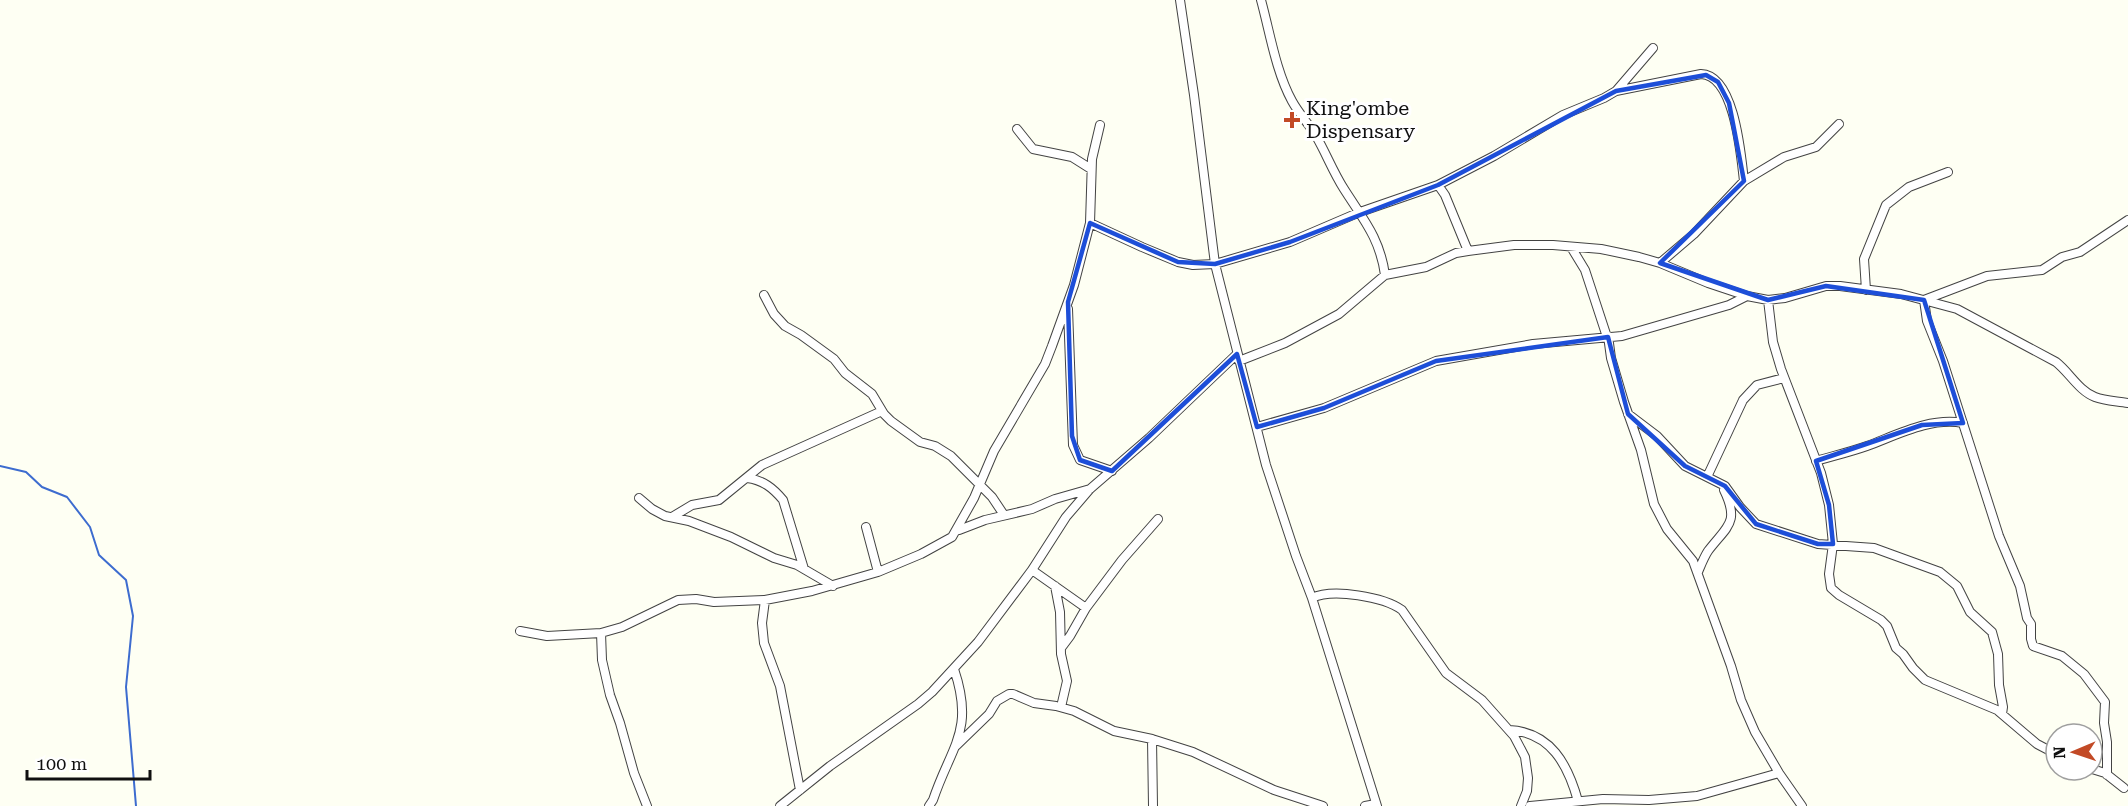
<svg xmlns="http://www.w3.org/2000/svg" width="2128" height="806" viewBox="0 0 2128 806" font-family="'Roboto Serif',serif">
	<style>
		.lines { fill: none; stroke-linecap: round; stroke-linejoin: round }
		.stream { stroke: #3d6ccf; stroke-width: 2 }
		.minor-casing { stroke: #434343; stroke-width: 10 }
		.minor { stroke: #fff; stroke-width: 8 }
		.marked { fill: none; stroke: #1d4ed8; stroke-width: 4.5; stroke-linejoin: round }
		.poi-dot { fill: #c24a26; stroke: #fff; stroke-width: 2 }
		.labels { text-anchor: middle; stroke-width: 6; stroke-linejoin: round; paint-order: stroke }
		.poi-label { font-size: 20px; fill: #101010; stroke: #fff; text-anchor: start }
	</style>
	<rect width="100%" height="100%" fill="#fefff3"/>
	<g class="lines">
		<path class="stream" d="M0,466L26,472L42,487L67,497L90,527L99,555L126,580L133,616L126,687L136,806"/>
		<defs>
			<path id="minor" d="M1180,0L1194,95L1215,264L1266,465L1296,556L1312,598L1377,806
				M1261,0C1270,33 1276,72 1292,101C1299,114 1309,124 1316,136C1326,153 1333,172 1344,189C1363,219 1380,238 1385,275
				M1616,91L1701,74C1735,75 1741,156 1744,181
				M1017,129L1033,149L1072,157L1091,169
				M1438,185L1445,195L1468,251
				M1090,223L1142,247L1178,262L1193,265L1215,264L1290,242L1360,212L1438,185L1494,156L1563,115L1604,98L1616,91L1653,48
				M1571,247L1585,270L1607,337
				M1660,263L1694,234L1744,181L1784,157L1816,147L1839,124
				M1866,290L1864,259L1886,205L1909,187L1948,172
				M764,295L774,314L785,326L801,335L834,359L845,373L872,394L884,414L891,421L920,442L935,446L951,456L992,497L1004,515
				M1768,300L1773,342L1781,369L1821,473L1829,505L1833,544L1829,574L1831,588L1839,595L1881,620L1887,626L1896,648L1903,654L1913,668L1925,680L1997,710L2037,744L2056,754
				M1068,309L1073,445L1080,460L1112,471
				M1608,336L1611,358L1624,402L1641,450L1654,504L1667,529L1693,561L1731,666L1741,700L1755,732L1779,773L1802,806
				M1239,361L1285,343L1339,314L1385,275L1426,267L1456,253L1468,251L1514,245H1553L1601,249L1639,257L1660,263L1708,283L1747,296L1768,300L1785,298L1826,286H1840L1901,294L1957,309L2056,362C2069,372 2079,391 2095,397C2105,401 2117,401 2128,403
				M1628,414L1657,436L1685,466L1725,486L1740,507L1756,524L1818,544L1874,548L1940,572L1957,586L1970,612L1992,632L1998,654L1999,685L2003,707L2002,714
				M1257,427L1324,408L1436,361L1533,344L1622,336L1729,305L1747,296
				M1816,461C1833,456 1850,452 1867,446C1897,435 1930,417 1963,423
				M1707,477L1743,400L1757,385L1784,378
				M747,478C763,480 773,488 783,500L804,569
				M639,498L652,509L665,516L689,521L731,537L774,558L797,565L833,586
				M672,517L692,505L719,500L762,465L882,411
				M866,527L878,572
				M959,530L985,520L1032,509L1055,499L1090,489
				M1032,570L1086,608
				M1698,572C1701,565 1704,557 1708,551C1727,526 1740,523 1724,490
				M1055,586L1060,612L1061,654L1067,681L1061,707
				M1312,598C1333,588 1384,597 1402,610L1446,673L1482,700L1514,736L1525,757L1528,778L1527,791L1521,806
				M765,600L762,623L764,643L780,686L800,790
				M520,631L547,636L601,633L622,627L678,600L696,599L714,602L765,600L812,591L878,572L921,554L952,537L974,498L994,451L1045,364L1052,346L1074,285L1090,223L1092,159L1100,125
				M601,633L602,660L610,695L620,723L634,773L647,806
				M1061,648L1070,636L1086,608L1122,560L1158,519
				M1509,730C1551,732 1568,765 1578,801
				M1152,739L1153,806
				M956,746L989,714L997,701L1009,694H1013L1034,703L1056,706L1074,711L1114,731L1152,739L1193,752L1274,790L1323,806
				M2092,769L2105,773L2124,788
				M2107,775V742L2104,723L2105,702L2084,674L2062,656L2033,646L2031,639V624L2027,618L2020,586L1999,536L1943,361L1927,321L1924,300L1987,276L2042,270L2062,257L2080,252L2128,220
				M780,806L830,766L918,704L932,692L978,642L1032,570L1066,517L1090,489L1149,438L1237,354
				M929,806L933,800C951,746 975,731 954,669
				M1365,806L1376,804
				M1530,806L1603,799L1649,800L1697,796L1779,773"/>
		</defs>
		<use href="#minor" class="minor-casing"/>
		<use href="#minor" class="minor"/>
	</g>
	<path class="marked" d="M1706,75L1718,82L1729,103L1744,181L1660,263L1768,300L1826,286L1924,300L1963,423L1922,425L1816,461L1829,505L1833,544H1818L1756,524L1725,486L1685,466L1628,414L1608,337L1436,361L1324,408L1257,427L1237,354L1112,471L1080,460L1072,436L1068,302L1090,223L1178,262L1215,264L1290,242L1438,185L1616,91Z"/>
	<path class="poi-dot" d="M1289 111h6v6h6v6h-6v6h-6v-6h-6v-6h6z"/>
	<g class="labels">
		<g class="poi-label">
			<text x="1306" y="115">King'ombe<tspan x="1306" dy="23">Dispensary</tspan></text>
		</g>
	</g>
	<g transform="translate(2074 752) rotate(268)"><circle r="28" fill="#ffffff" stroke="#9f9f9f" stroke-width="1.5"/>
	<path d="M0-4.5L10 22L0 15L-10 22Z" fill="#c24a26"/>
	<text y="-9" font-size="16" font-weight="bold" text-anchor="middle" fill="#101010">N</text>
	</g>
	<path d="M27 770v9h123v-9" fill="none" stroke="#101010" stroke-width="3"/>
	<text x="36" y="770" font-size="18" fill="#101010" stroke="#ffffff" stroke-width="4.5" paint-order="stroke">100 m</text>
</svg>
